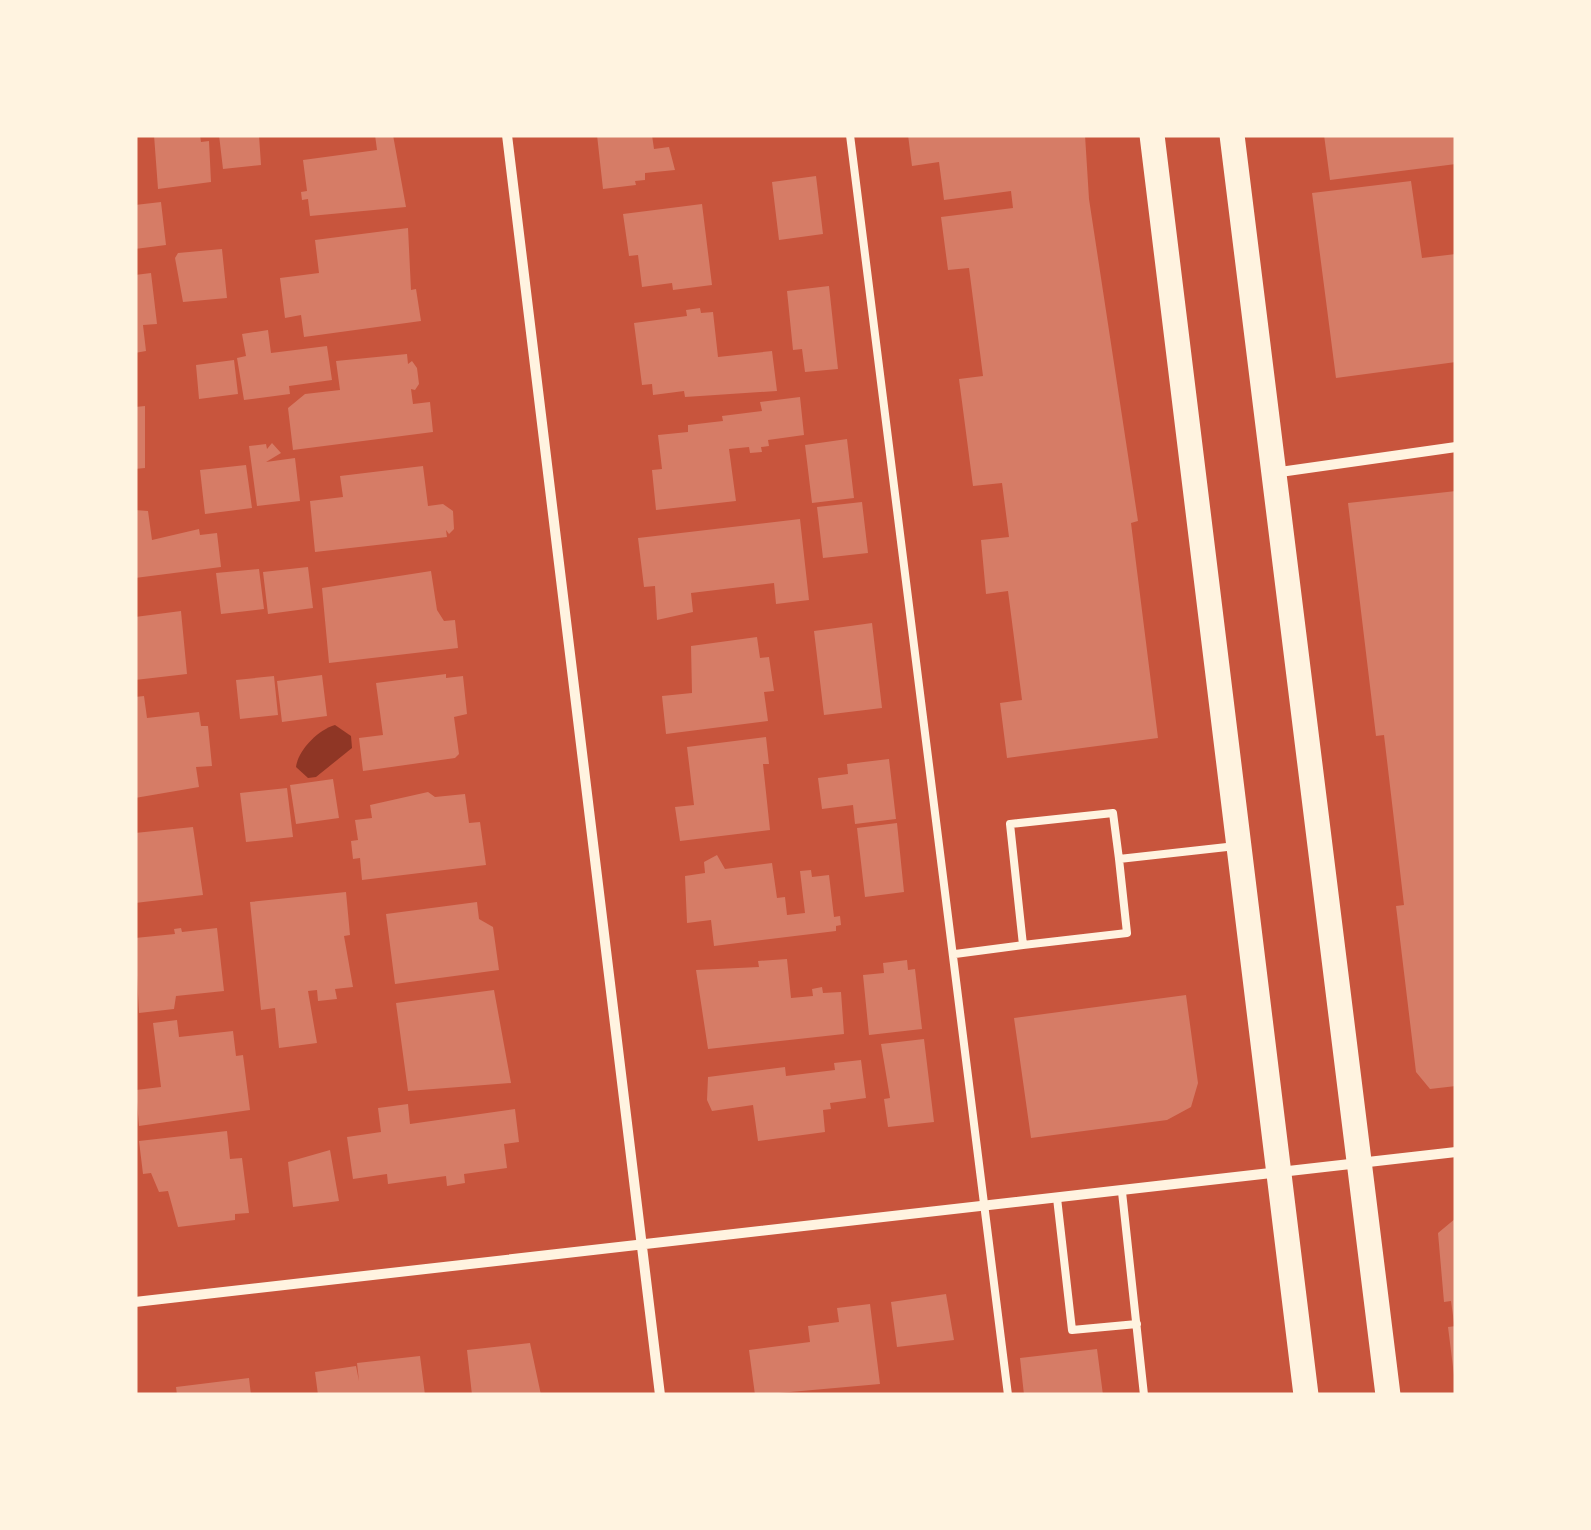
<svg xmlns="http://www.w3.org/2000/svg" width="1591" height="1530" viewBox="0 0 1591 1530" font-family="Montserrat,sans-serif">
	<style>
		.water { fill: #8f3625 }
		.building { fill: #d67c66 }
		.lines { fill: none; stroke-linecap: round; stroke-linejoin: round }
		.service { stroke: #fff3e0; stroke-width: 8 }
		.minor { stroke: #fff3e0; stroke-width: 10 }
		.primary { stroke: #fff3e0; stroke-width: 25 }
	</style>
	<rect width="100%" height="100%" fill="#c8553d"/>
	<path class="water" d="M335,725L351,736L352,748L316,777L308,778L296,767C298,750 318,730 335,725Z"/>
	<path class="building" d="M154,135H200L201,142L209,141L211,182L158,189Z
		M219,135H259L261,165L223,169Z
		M375,135H393L406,207L310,216L308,199L302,200L301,192L307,191L303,160L377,150Z
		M597,135H652L654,149L669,147L675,170L645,173V180L635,181L636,185L603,189Z
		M908,135H1085L1089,199L1138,521L1131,523L1158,738L1007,758L1000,703L1022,700L1008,591L986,594L981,540L1009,537L1002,483L973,486L959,379L983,376L969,268L948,270L941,217L1013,208L1011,191L944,200L939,162L912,166Z
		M1324,135H1456V164L1330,180Z
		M816,176L823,234L779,240L772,182Z
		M1411,181L1422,258L1456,254V362L1336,378L1312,193Z
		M161,202L166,245L135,249V205Z
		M702,204L712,285L673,290L672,283L642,287L638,255L629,256L623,214Z
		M408,228L411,290L416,289L421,321L304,337L301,315L285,318L280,278L319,273L315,240Z
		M222,249L227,298L183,302L175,258L178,253Z
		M151,273L157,324L143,325L146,351L135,353V275Z
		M829,286L838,369L805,372L802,349L793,350L787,291Z
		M700,308L701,313L713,312L718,357L772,351L777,391L685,397L684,391L653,395L652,384L642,385L634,323L687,316L686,310Z
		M268,330L271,353L327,346L332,380L289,386L290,394L244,400L237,358L246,356L242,334Z
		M407,354L408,364L412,361L417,368L419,384L415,390L411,389L413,404L430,402L433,432L293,450L288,408L305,394L340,390L336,361Z
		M234,360L238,394L199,399L196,365Z
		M800,397L804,435L768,440L769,446L761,447L762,452L750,453L749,447L729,449L736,501L656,510L652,470L662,469L658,435L688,432V425L723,421L722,416L762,411L760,402Z
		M145,406V468L135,469V407Z
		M847,439L854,498L812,503L805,445Z
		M272,443L281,453L266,462L295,458L300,501L257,506L249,446L266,444L267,449Z
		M246,465L252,508L205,514L200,470Z
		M423,466L428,506L443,504L453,511L454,529L449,534L446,530L447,537L315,552L310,501L343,497L340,476Z
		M1456,491V1086L1430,1089L1416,1072L1396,906L1404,905L1384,735L1376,736L1348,503Z
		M862,502L868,553L823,558L817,507Z
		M135,510L148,511L152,540L199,529L200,535L217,533L221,567L135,578Z
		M800,519L809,600L776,604L774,583L691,593L693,612L657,620L655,586L644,587L638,538Z
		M308,567L313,608L268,614L263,572Z
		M259,569L264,609L221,614L216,573Z
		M431,571L437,610L444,621L455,620L458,648L329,663L322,588Z
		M181,611L187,674L135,680V617Z
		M872,623L882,708L824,715L814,631Z
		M757,637L760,658L769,657L774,691L764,692L768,721L666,734L662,696L692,693L691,646Z
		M446,674V678L463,676L467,714L454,717L459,754L455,758L363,771L359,738L383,735L376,683Z
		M322,675L327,716L282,722L277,681Z
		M274,676L278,715L240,719L236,680Z
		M144,696L147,718L199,712L201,726H208L212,766L196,767L199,787L135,798V697Z
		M766,737L769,764H763L770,830L680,841L675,807L694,805L687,747Z
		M889,759L896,819L855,824L853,805L822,809L818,778L848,774L847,764Z
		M333,779L339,818L296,824L290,785Z
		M287,788L293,837L246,842L240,793Z
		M428,792L435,797L465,794L469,823L480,822L486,865L362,880L360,858L353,859L351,841L358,840L355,820L372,818L370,805Z
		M897,823L904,892L865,897L857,828Z
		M193,827L203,895L135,903V833Z
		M717,855L725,869L772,863L777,898L785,897L787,915L805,913L800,871L811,870L812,877L829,875L834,917L840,916L841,925L836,926V931L714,946L711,920L687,923L685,876L705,873L704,862Z
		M346,892L350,935L344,936L353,987L335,989L337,999L318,1001L317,990L308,991L317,1043L279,1048L275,1008L261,1010L250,902Z
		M477,902L479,919L493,927L499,970L395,984L386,914Z
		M181,928L182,932L217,928L224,991L176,996L174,1009L139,1013L135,938L175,934L174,929Z
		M787,959L791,998L813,996L812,989L822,987L823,993L841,992L844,1034L708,1049L696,970L759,967L758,961Z
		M907,960L908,970L915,969L922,1029L869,1035L863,975L884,973L883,963Z
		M494,990L511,1083L408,1091L396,1003Z
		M1186,995L1198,1083L1191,1107L1167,1120L1031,1138L1014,1018Z
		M177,1020L179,1037L233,1031L236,1056L243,1055L250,1110L139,1126L136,1090L161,1087L153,1023Z
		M924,1039L934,1122L888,1127L884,1099L890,1098L881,1044Z
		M861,1060L866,1098L830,1103L831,1109L823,1110L825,1132L758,1141L753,1105L712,1111L707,1100L708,1077L785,1067L786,1076L835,1070L834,1063Z
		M408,1104L410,1124L515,1109L519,1142L504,1144L507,1168L464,1174L465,1183L447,1186L446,1176L388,1184L387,1174L353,1179L347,1137L381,1132L378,1108Z
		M227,1131L230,1159L242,1158L249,1213L235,1214V1220L178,1227L168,1191L159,1192L151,1173L143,1174L139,1141Z
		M330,1150L339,1201L293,1207L288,1162Z
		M1456,1218V1323H1454L1451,1301L1444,1302L1438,1233Z
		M946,1294L954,1340L897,1347L891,1302Z
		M870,1304L880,1384L755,1395L749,1350L810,1342L808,1326L839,1322L837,1308Z
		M1456,1326V1375H1454L1448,1327Z
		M530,1343L541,1395H472L467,1350Z
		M1097,1349L1103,1395H1024L1020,1358Z
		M420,1356L425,1395H318L315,1372L356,1366L359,1381L357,1363Z
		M249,1378L251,1395H177L176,1387Z"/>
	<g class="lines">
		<path class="service" d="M850,135L1008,1395
			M1119,859L1127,933L1023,945L1010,824L1113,813L1119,859L1236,846
			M955,954L1023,945
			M1122,1192L1144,1395
			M1057,1198L1072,1330L1137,1324"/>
		<path class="minor" d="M507,135L660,1395
			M1273,473L1456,447
			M135,1302L1456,1152"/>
		<path class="primary" d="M1152,135L1306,1395
			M1232,135L1388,1395"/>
	</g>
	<rect width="1591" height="1530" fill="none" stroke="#fff3e0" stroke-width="275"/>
</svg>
